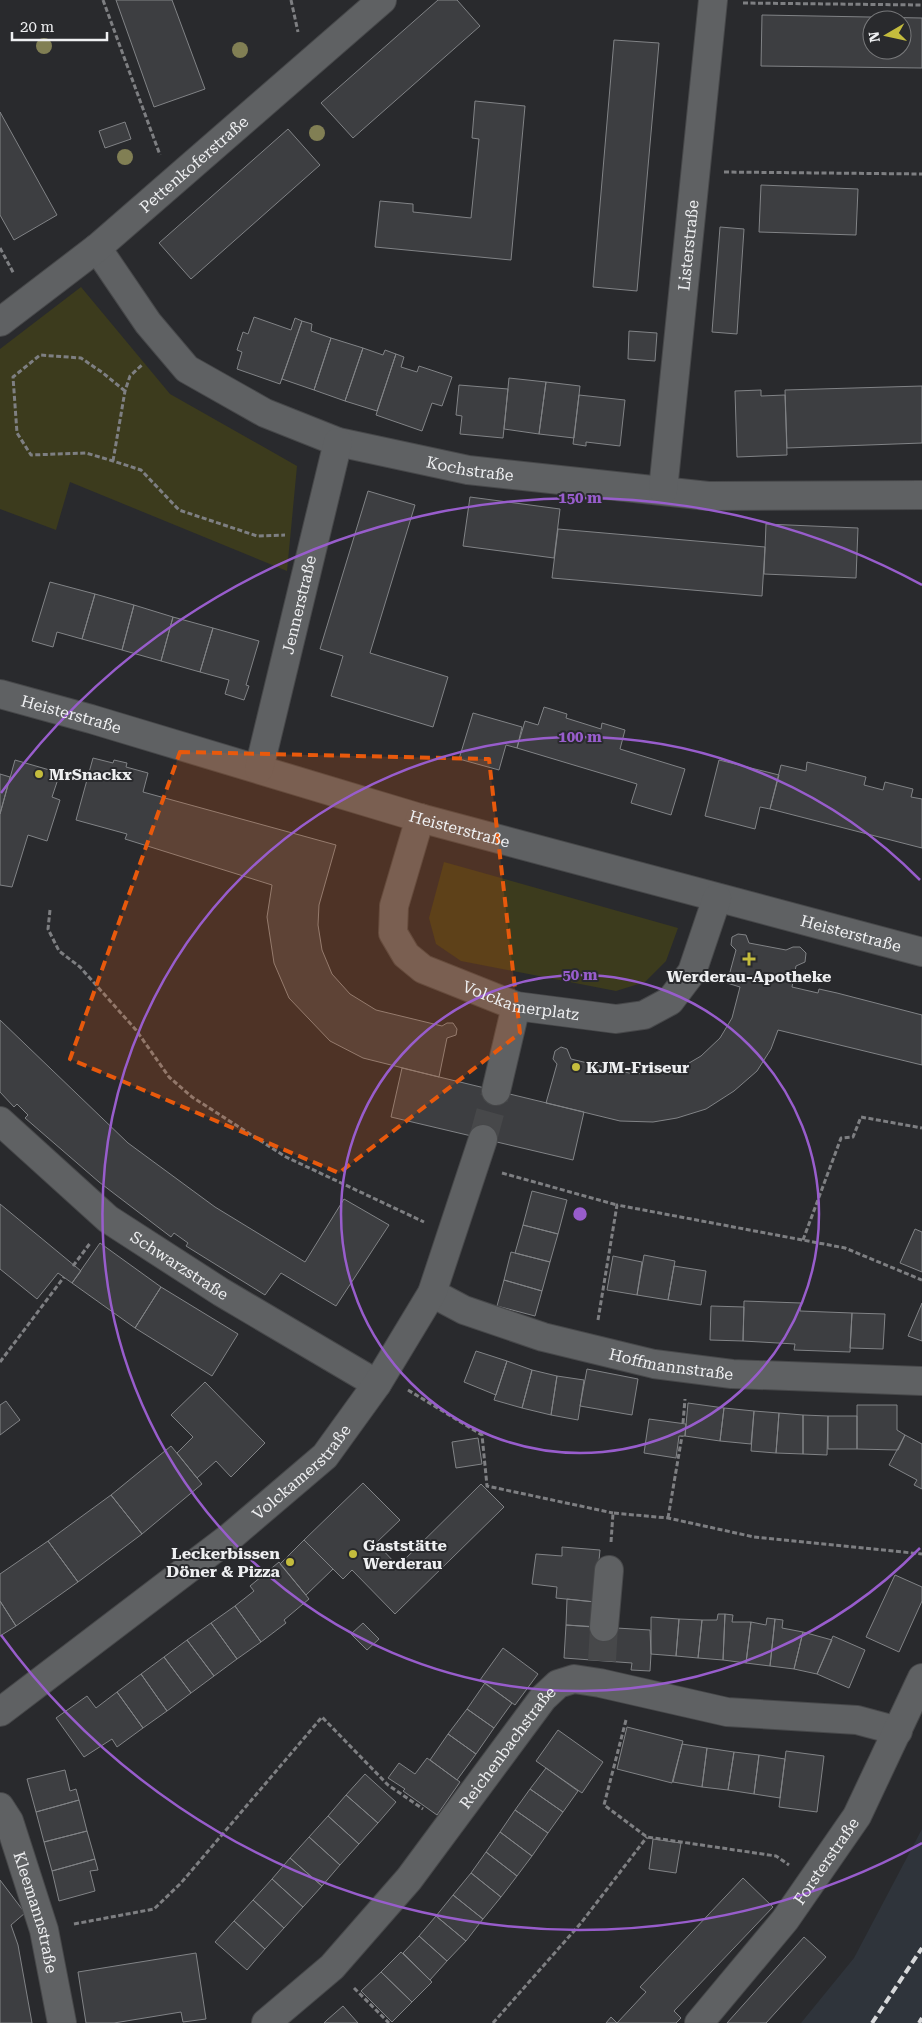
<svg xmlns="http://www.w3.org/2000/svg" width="922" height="2023" viewBox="0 0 922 2023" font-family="'Roboto Serif',serif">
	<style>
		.built { fill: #2f343b }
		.green { fill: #3c3b1d }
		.building { fill: #3d3e41; stroke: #818386; fill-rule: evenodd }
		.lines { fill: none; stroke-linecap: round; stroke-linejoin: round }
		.minor-tunnel { stroke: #47484a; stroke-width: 28; stroke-dasharray: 28 14; stroke-linecap: butt }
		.minor-casing { stroke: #47484a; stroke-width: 30 }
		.path { stroke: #7e7f82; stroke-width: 3; stroke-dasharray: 5 2.5; stroke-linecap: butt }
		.minor { stroke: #5f6163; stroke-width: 28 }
		.rail { stroke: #d7d8da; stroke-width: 4; stroke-dasharray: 8 4; stroke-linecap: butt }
		.tree { fill: #817f54 }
		.marked { fill: #e8590c; fill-opacity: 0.2; stroke: #e8590c; stroke-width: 4; stroke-dasharray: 10 6; stroke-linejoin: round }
		.ring { fill: none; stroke: #985dcc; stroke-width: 2.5 }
		.poi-dot { fill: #c4bc3d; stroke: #292a2d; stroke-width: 2 }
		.labels { text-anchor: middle; stroke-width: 4; stroke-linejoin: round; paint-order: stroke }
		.street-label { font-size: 16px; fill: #eeeff1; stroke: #292a2d }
		.poi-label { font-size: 16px; font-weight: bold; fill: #eeeff1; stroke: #292a2d; text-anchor: start }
		.centre { fill: #985dcc; stroke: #292a2d; stroke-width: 2.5 }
		.ring-label { font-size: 15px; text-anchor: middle; font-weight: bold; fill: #985dcc; stroke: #292a2d; stroke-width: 4; stroke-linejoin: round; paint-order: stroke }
	</style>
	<rect width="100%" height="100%" fill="#292a2d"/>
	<path class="built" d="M922,1829V2023H801L854,1958Z"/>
	<path class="green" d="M81,287L170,394L297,466L287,571L70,482L56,530L0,509V349Z
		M444,862L678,928L666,961L645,982L616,991L461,961L436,944L429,918Z"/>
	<path class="building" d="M116,0H172L205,89L154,107Z
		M438,0H457L480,26L353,138L321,103Z
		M762,15L922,18V68L761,66ZM872,20H902V50H872Z
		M614,40L659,43L637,291L593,287Z
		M475,101L525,106L511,260L375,247L380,201L413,204V212L471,218L479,139L472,138Z
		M0,112L57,215L14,240L0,215Z
		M125,122L131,139L105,148L99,131Z
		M288,129L320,165L191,279L159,243Z
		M761,185L858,189L856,235L759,232Z
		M720,227L744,229L737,334L712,332Z
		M254,317L291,330L295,318L302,321L280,384L237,369L242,352L237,350L243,332L248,334Z
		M302,321L312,324L311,331L331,338L314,390L282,379Z
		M629,331L657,333L655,361L628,359Z
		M331,338L363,348L345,401L314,390Z
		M363,348L383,355L385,350L396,354L377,411L345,401Z
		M396,354L404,357L401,367L417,372L419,366L452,377L442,406L432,403L422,431L376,415Z
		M509,378L546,382L539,434L504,429Z
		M546,382L580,386L574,438L539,434Z
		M459,385L508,389L503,438L460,434L462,416L456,415Z
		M922,386V443L787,448L785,390Z
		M761,390V396L785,395L787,455L737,457L735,391Z
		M579,395L625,400L620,446L586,442V446L573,444Z
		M368,491L415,505L370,653L448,677L433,727L331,696L343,656L320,649Z
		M470,497L560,509L554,558L463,546Z
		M766,524L858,528L856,578L764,574Z
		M558,529L765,547L762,596L552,578Z
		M50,582L95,594L82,639L57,632L53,647L32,641Z
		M95,594L134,605L122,650L82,639Z
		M134,605L173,617L161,661L122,650Z
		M173,617L213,628L200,672L161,661Z
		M213,628L259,641L246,685L249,686L244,700L225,694L229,680L200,672Z
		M544,707L567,714L566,718L601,729L602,723L625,730L620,749L685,769L671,815L631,803L637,784L517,748L525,721L538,725Z
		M473,713L522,727L517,748L506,745L499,770L459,759Z
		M93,758L113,763L114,760L127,763L126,767L148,773L143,792L336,845L319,905L318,925L322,950L332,974L350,994L376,1010L442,1026L447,1023H453L457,1029L456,1035L447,1038L439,1077L363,1058L330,1041L289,998L274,963L267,917L272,885L125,839L127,834L76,820Z
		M15,760L60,773L52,797L60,800L47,841L28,835L12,887L0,885V814Z
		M719,760L779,775L770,809L760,807L755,829L705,816Z
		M807,762L866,777L864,785L883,790L885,782L913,789L911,797L922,799V848L770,809L781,765L806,771Z
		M0,774L10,777L0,814Z
		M738,934L746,935L749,943L786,950L793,947H800L806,953L805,962L796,966L792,987L818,993L819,989L837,993L922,1015V1065L778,1030L771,1049L757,1071L734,1091L706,1109L677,1118L653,1122L620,1121L546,1103L557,1064L553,1059L555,1051L561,1047L567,1049L571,1059L629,1073L648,1074L664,1072L684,1066L701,1056L720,1038L732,1018L740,987L727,983L736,950L731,945L732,937Z
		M0,1020L128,1143L215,1207L305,1262L344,1199L389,1225L336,1306L281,1273L265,1295L186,1246L188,1243L174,1233L171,1237L99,1182L25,1118L28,1115L17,1104L14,1107L0,1092Z
		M402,1068L584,1112L573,1160L391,1117Z
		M532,1191L567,1200L558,1234L523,1225Z
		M0,1204L81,1271L72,1283L58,1273L37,1299L0,1269Z
		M523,1225L558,1234L550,1262L515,1253Z
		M915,1229L922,1232V1272L900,1263Z
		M100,1243L161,1287L135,1328L72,1283Z
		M511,1252L550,1262L542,1291L504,1280Z
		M644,1255L675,1261L668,1300L637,1295Z
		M613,1256L642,1262L637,1295L607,1290Z
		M674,1266L706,1271L701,1305L668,1300Z
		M504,1280L542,1291L535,1316L497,1306Z
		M161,1287L238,1334L212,1376L135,1328Z
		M744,1301L801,1303L800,1311L852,1313L850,1352L794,1350L795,1344L743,1341Z
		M922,1303V1341L908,1336Z
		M711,1306L744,1307L743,1341L710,1340Z
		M852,1313L885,1314L883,1349L850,1348Z
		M476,1351L507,1361L496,1395L464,1382Z
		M507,1361L532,1370L522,1408L494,1400Z
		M587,1369L638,1379L632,1415L580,1406Z
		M532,1370L557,1376L551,1415L522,1408Z
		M557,1376L584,1380L578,1420L551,1415Z
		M205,1382L265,1443L231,1477L216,1461L197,1478L177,1453L193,1437L171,1415Z
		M6,1401L20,1420L0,1435V1405Z
		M688,1403L724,1408L720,1441L685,1436Z
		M857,1405H897V1430L905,1435L898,1450L857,1449Z
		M724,1408L754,1411L751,1444L720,1441Z
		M754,1411L779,1413L776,1453L751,1451Z
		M779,1413L803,1415V1454L776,1453Z
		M803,1415L828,1416L827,1455L803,1454Z
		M828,1416H857V1449H828Z
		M649,1419L686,1424L685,1436H679L676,1458L644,1453Z
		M905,1435L922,1444V1489L914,1485L917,1480L889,1465Z
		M478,1438L482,1464L456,1468L452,1442Z
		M171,1446L202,1484L142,1534L111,1495Z
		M363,1483L400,1520L376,1543L398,1566L481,1484L504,1507L395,1614L352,1570L343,1579L304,1540Z
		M111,1495L142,1534L78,1582L48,1541Z
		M304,1540L333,1569L306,1595L280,1564Z
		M48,1541L78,1582L16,1626L0,1601V1574Z
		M562,1547L600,1550L595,1602L556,1598L557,1587L532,1584L536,1554L562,1556Z
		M279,1562L309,1599L284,1620L286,1623L261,1642L235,1606L254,1591L250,1586Z
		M895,1575L922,1587V1601L899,1652L866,1637Z
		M567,1599L595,1602L593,1627L566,1625Z
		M0,1601L16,1626L0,1636Z
		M235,1606L261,1642L237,1659L211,1623Z
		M718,1614H725L723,1660L698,1658L702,1620H717Z
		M725,1614L733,1615L732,1622H751L746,1663L723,1660Z
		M651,1617L679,1619L676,1656L651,1654Z
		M767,1618L775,1619L770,1666L746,1663L751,1622L766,1625Z
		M679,1619L702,1620L698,1658L676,1656Z
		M775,1619L783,1620L782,1628L803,1632L794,1669L770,1666Z
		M211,1623L237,1659L214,1676L187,1640Z
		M363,1623L379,1639L367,1650L351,1634Z
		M566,1625L650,1630L651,1654L650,1671L631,1670L632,1663L564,1658Z
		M803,1632L832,1640L817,1674L794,1669Z
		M833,1636L865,1650L849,1688L817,1674Z
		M187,1640L214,1676L191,1693L164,1657Z
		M503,1648L538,1674L515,1705L480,1680Z
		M164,1657L191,1693L167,1711L141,1674Z
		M141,1674L167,1711L143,1728L117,1692Z
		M485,1683L512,1703L494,1728L467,1709Z
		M117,1692L143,1728L117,1747L112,1739L84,1757L56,1718L87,1696L96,1708Z
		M467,1709L494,1728L476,1754L448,1734Z
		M627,1727L683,1741L672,1783L617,1769Z
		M558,1730L603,1762L582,1793L536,1761Z
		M448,1734L476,1754L457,1780L430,1760Z
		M682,1744L707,1748L702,1787L673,1782Z
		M707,1748L734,1752L728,1790L702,1787Z
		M786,1751L824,1756L817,1812L779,1807Z
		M734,1752L759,1755L754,1794L728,1790Z
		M759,1755L785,1759L780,1798L754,1794Z
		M427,1758L460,1782L437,1815L403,1791L405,1789L388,1778L399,1763L415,1774Z
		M546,1768L578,1791L563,1812L530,1789Z
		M65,1770L70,1791L76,1789L79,1800L36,1812L27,1779Z
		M365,1774L396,1802L378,1823L346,1795Z
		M530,1789L563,1812L548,1833L515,1810Z
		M346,1795L378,1823L359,1844L328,1816Z
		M79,1800L87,1831L44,1842L36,1812Z
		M515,1810L548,1833L532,1856L500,1832Z
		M328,1816L359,1844L340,1865L309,1837Z
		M87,1831L95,1859L52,1871L44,1842Z
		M500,1832L532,1856L517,1876L486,1852Z
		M309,1837L340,1865L322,1886L290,1858Z
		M653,1839L681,1843L676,1873L649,1869Z
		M486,1852L517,1876L501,1897L471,1873Z
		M290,1858L322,1886L303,1907L272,1879Z
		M95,1859L98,1870L90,1871L95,1891L59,1901L52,1871Z
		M471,1873L501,1897L483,1919L453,1895Z
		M743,1878L773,1907L674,2011L681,2018L676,2023H606L611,2017L617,2023L646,1992L640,1987Z
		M272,1879L303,1907L284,1928L253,1900Z
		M0,1880L25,1913L11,1925L18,1945L32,2023H0Z
		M453,1895L483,1919L466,1941L436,1916Z
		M253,1900L284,1928L265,1949L234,1921Z
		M436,1916L466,1941L447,1961L419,1936Z
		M234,1921L265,1949L247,1970L215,1942Z
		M419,1936L447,1961L430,1980L403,1953Z
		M804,1937L826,1957L766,2023H727Z
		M401,1952L432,1982L412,2002L381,1972Z
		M196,1953L206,2019L183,2022L181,2012L114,2023H86L78,1972Z
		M381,1972L412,2002L392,2022L361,1991Z
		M343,2006L358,2023H324L327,2020Z"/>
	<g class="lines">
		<path class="minor-tunnel" d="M483,1139L496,1091
			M602,1661L604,1627"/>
		<defs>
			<g id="minor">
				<path id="s1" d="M97,248L148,323L187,369L265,413L338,442L468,470L708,496L922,495"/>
				<path id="s2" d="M0,322L97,248L382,0"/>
				<path id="s3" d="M663,490L713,0"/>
				<path id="s4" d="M0,694L91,719L420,818L922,952"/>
				<path id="s5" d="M259,769L338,442"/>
				<path id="s6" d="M420,818L394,906L393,933L406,955L423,969L516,1006L616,1019L644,1015L670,1001L692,972L717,898"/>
				<path d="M496,1091L516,1006"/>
				<path id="s7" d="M0,1121L108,1219L221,1292L377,1384"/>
				<path id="s8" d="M432,1293L464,1310L543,1337L654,1364L732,1374L922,1381"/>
				<path d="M604,1627L609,1570"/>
				<path id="s9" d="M0,1712L230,1537L325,1456L377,1384L432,1293L483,1139"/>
				<path id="s10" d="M0,1807L9,1821L44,1930L62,2023"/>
				<path id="s11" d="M266,2023L332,1967L409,1879L543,1698L558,1684L574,1679L600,1683L727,1712L857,1720L898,1731"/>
				<path id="s12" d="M699,2023L785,1920L857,1816L922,1678"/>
			</g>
		</defs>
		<use href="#minor" class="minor-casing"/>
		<path class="path" d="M103,0L160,155
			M291,0L298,32
			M743,3L922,5
			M724,172L922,174
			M0,248L14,274
			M125,391L103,373L81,358L40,355L13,377L17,433L31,455L86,453L113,461L141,470L179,510L257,536L285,535
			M113,461L125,391L130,376L143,364
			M50,910L48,929L59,951L80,967L136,1030L169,1077L192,1097L286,1157L424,1222
			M502,1173L617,1205
			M803,1240L841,1138L853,1137L861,1117L922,1128
			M73,1266L91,1242
			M598,1320L617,1205L845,1248L922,1280
			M0,1362L64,1277
			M408,1390L482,1435L487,1486L613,1513
			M683,1423L685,1399
			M668,1518L682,1436
			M611,1542L613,1513L668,1518L754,1537L922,1554
			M626,1720L604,1805L647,1837L776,1856L789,1865
			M74,1924L154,1909L181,1883L322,1717L388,1785L423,1809
			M354,1988L389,2023
			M493,2023L581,1923L647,1837"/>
		<use href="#minor" class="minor"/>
		<path class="rail" d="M872,2023L922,1948
			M919,2023L922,2018"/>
	</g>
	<g class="tree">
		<circle cx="44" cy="46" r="8"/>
		<circle cx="240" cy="50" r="8"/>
		<circle cx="317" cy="133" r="8"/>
		<circle cx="125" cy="157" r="8"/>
	</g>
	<path class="marked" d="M180,752L489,759L520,1033L339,1173L70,1059Z"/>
	<g class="ring">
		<circle cx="580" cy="1214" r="239"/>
		<path d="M920 1548A477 477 0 1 1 920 880"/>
		<path d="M922 1843A716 716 0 0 1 1 1635M1 793A716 716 0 0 1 922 585"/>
	</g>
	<g class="poi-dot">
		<circle cx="39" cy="774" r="5"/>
		<path d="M746.5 951.5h5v5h5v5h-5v5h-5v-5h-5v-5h5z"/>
		<circle cx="576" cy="1067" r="5"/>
		<circle cx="353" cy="1554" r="5"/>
		<circle cx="290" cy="1562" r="5"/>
	</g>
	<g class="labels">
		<g class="street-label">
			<text dy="6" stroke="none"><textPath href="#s2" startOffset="250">Pettenkoferstraße</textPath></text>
			<text dy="6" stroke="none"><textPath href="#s3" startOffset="246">Listerstraße</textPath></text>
			<text dy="6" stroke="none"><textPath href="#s1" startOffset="454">Kochstraße</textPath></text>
			<text dy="6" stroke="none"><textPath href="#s5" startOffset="169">Jennerstraße</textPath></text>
			<text dy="6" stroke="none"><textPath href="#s4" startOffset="74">Heisterstraße</textPath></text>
			<text dy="6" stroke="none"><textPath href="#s4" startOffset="479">Heisterstraße</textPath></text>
			<text dy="6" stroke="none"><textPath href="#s4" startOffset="884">Heisterstraße</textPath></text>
			<text dy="6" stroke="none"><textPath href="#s6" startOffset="270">Volckamerplatz</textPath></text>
			<text dy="6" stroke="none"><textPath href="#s7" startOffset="231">Schwarzstraße</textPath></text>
			<text dy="6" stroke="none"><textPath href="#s8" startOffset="251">Hoffmannstraße</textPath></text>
			<text dy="6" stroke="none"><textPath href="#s9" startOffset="386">Volckamerstraße</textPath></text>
			<text dy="6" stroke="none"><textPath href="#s11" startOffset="368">Reichenbachstraße</textPath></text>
			<text dy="6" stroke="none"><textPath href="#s12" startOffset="206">Forsterstraße</textPath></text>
			<text dy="6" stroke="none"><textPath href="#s10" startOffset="112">Kleemannstraße</textPath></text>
		</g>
		<g class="poi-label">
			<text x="49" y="780">MrSnackx</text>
			<text x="749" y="982" text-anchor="middle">Werderau-Apotheke</text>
			<text x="586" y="1073">KJM-Friseur</text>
			<text x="363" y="1551">Gaststätte<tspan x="363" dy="18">Werderau</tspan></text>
			<text x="280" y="1559" text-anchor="end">Leckerbissen<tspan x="280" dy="18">Döner &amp; Pizza</tspan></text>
		</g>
	</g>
	<circle cx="580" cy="1214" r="8" class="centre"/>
	<g class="ring-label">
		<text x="580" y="503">150 m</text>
		<text x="580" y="742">100 m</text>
		<text x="580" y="980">50 m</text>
	</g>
	<g transform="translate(887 35) rotate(261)"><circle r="24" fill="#292a2d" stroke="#78797b"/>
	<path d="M0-4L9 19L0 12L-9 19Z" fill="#c4bc3d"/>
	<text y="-8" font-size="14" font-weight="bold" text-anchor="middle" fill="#eeeff1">N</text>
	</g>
	<path d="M12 32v8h95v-8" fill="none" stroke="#eeeff1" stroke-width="2.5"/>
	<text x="20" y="32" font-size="15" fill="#eeeff1" stroke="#292a2d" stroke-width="4" paint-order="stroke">20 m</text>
</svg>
